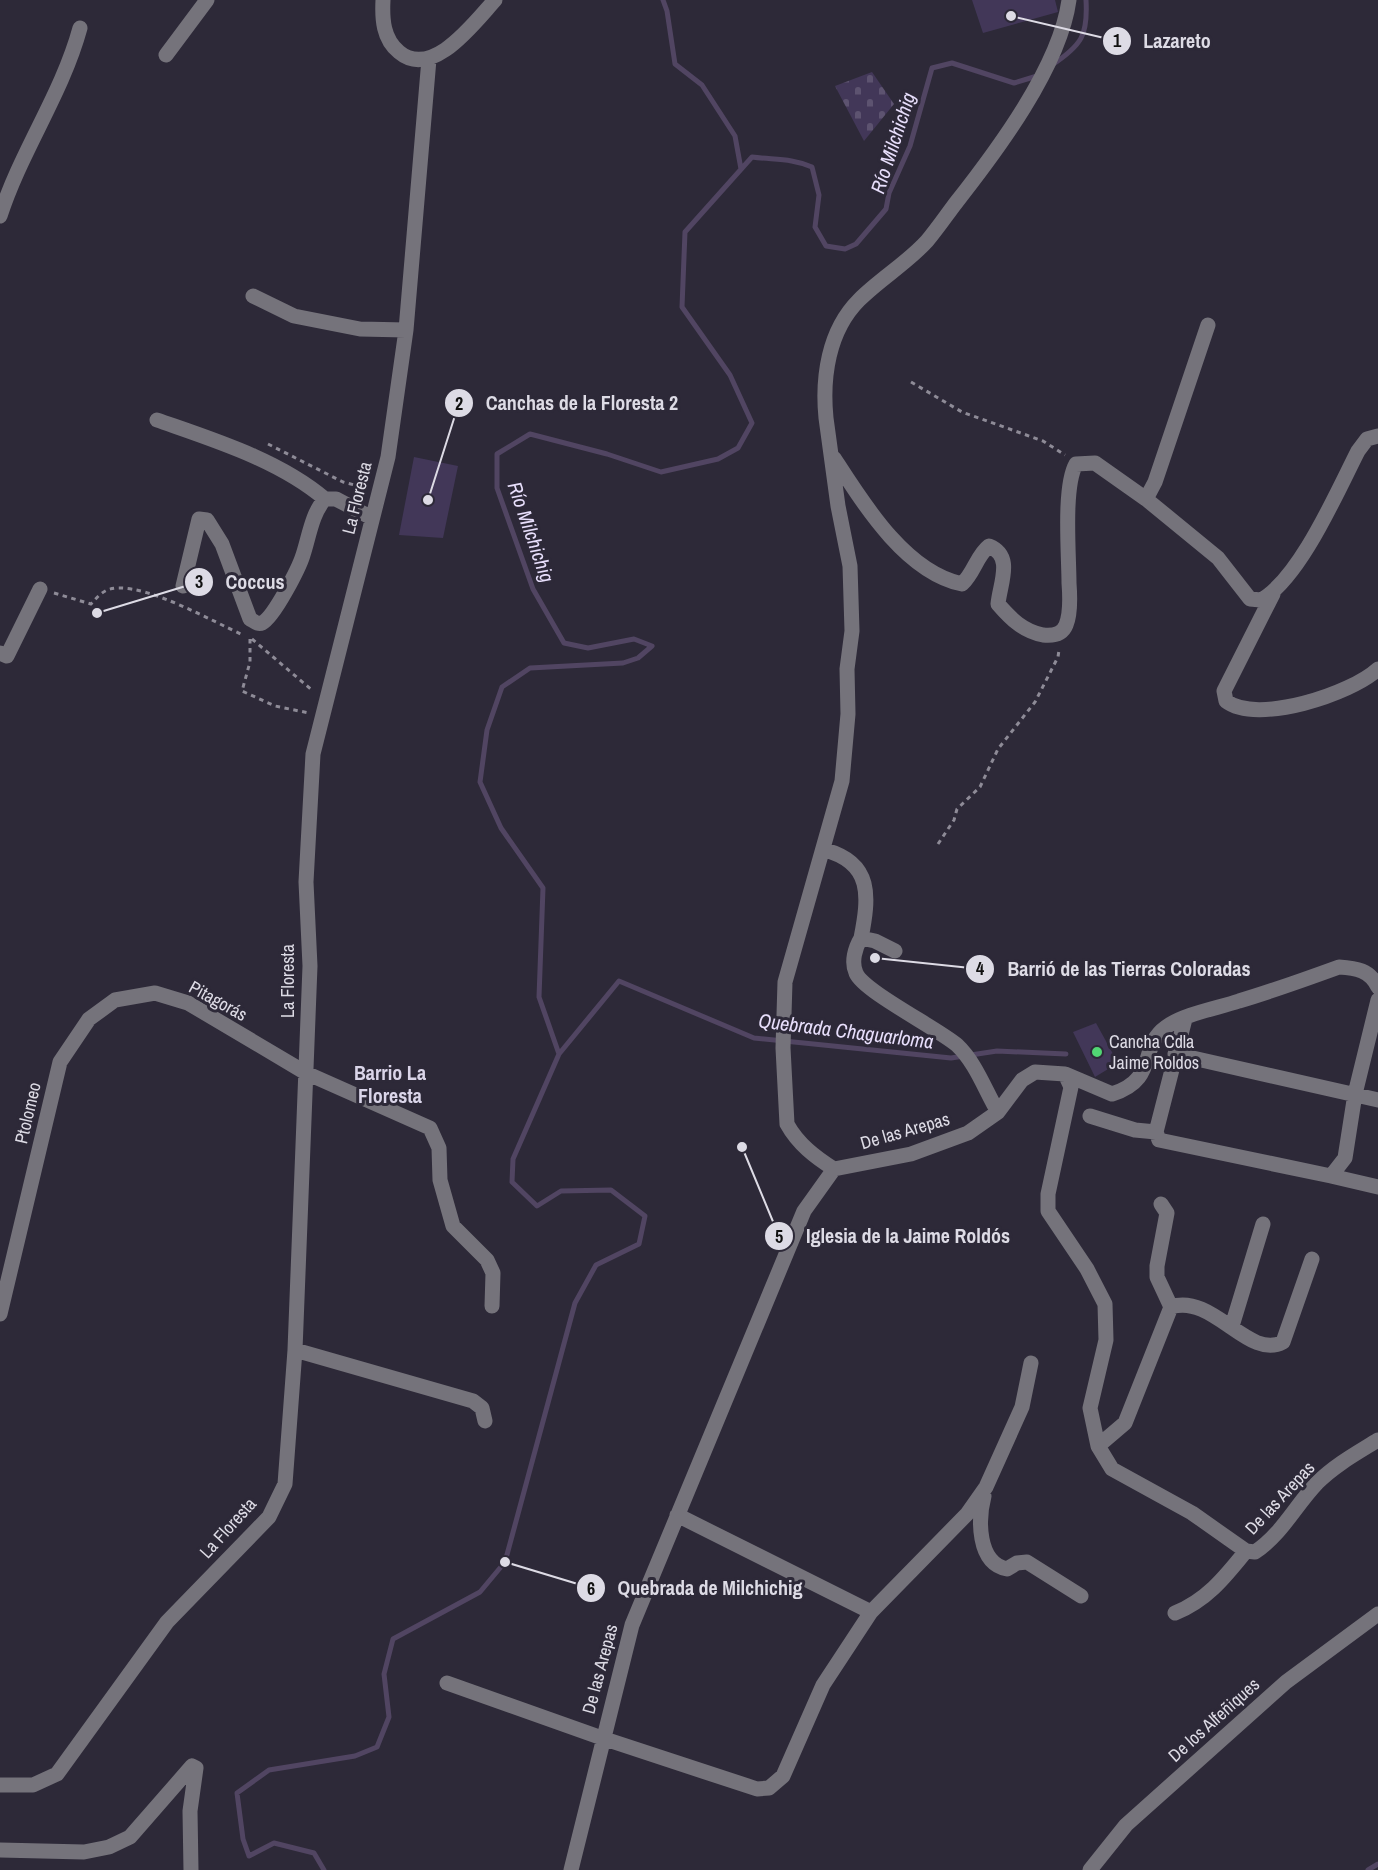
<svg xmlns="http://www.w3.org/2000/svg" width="1378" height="1870" viewBox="0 0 1378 1870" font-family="'Archivo Narrow',sans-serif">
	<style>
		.grass { fill: #423758 }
		.cemetery { fill: url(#cemetery-stones) }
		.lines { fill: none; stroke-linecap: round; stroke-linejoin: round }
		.stream { stroke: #514562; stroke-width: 5 }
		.path { stroke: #8e8b97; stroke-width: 3; stroke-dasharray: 4.5 4.5; stroke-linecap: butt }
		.minor { stroke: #75737b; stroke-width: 15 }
		.poi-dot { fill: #51d674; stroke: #2d2938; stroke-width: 2 }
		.labels { text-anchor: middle; stroke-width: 6; stroke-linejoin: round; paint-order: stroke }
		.street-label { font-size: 18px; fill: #dddbe5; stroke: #2d2938 }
		.poi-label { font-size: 18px; fill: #dddbe5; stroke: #2d2938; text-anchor: start }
		.water-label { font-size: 20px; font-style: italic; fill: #e8dffc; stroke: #2d2938 }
		.neighbourhood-label { font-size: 20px; font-weight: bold; fill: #dad5e9; stroke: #2d2938 }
		.leader { fill: none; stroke: #dddbe5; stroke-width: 2 }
		.callout-dot { fill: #dddbe5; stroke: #2d2938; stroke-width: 2 }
		.mark-label { font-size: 18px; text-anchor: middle; font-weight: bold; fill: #111 }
		.callout-label { font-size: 20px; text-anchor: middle; font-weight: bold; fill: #dddbe5; stroke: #2d2938; stroke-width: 6; stroke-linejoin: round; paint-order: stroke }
	</style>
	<defs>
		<pattern id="cemetery-stones" width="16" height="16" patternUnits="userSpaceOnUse" patternTransform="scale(1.5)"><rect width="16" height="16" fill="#423758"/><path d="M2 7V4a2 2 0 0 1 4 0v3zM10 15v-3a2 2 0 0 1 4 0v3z" fill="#5d5370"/></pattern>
	</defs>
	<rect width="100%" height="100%" fill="#2d2938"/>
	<path class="grass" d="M972,0H1055L1058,12L983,33Z
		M414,457L458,466L443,538L399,535Z
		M1096,1023L1118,1063L1095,1077L1073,1032Z"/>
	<path class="cemetery" d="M872,72L894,104L864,141L835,86Z"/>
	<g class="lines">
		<path class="stream" d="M663,0L667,11L675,64L702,85L735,136L741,169
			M1052,65C1082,45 1088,35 1086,0
			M559,1054L539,997L543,888L501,828L480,782L487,730L502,687L530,668L623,663L638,658L652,646L634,639L588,648L564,643L533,589L497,488V454L530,434L607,454L661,472L718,459L738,448L752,423L730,375L682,307L685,232L752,157C774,160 792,158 812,167L819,195L815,227L826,246L845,249L856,244L886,209L889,193L910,146L932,68L952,63L1014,83L1037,76
			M324,1870L314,1853L274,1843L249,1856L243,1839L237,1793L269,1770L355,1756L377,1747L389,1717L384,1674L393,1639L480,1592L505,1562L575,1303L596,1265L639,1244L645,1216L611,1190L561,1191L537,1206L512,1182L513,1159L559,1054L619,981L754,1038L951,1058L997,1051L1066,1054
			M1368,1870L1378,1864"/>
		<path class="path" d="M911,382L962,412L1043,441L1065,455
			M268,444L343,482L366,488
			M54,593L91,604C99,595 105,588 118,588C152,587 210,620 243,635
			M250,639V662L242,691L275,706L309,713
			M252,639L313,691
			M938,844L954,820L957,809L980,787L998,749L1035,702L1058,657L1059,650"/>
		<path class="minor" d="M383,0C382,19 383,39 399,52C432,80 474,23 495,0
			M166,55L207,0
			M0,216C21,151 62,94 80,28
			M253,296L294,316L360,329L406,330
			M157,420C214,440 279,460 325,499
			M834,458C863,503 905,572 962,584C974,573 977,555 989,546C1014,556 1000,583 998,604C1011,619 1023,631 1043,635C1052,636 1062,635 1066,625C1071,613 1070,596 1069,583C1069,555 1063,487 1076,464L1095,463L1146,499L1218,558L1250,599L1261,600C1300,578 1337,492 1358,451L1367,439L1378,436
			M1146,499L1155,482L1208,325
			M183,586L199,519L207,520L222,544L250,619C254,621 258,625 262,623C274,617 299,568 303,555C309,537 312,513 325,499H336L372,518
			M1273,594L1224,691L1226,701C1257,725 1351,694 1378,669
			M0,653L7,656L40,589
			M825,850C873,863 869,897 861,938
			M895,951L875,941L861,938C855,948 851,962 856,973C863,991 937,1028 957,1045C976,1063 985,1090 998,1112
			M1185,1019L1156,1132L1159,1140L1331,1176L1345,1158L1355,1094L1378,1000
			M1175,1054L1378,1100
			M1065,1074L1112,1094C1159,1079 1138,1047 1166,1027C1184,1014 1218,1008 1239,1001C1273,991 1306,979 1339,967C1356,968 1370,970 1378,987
			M1090,1116L1135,1130L1156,1132
			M834,1169C815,1157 798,1144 787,1124L783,1048L785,982L842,781L848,714L847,669L852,631L850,566L838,506L826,418C822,378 828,331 859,300C880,279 907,263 927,241C937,229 946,216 955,204C996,152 1060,67 1069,0
			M1331,1176L1378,1187
			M1161,1204L1167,1213L1157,1266V1277L1171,1307
			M0,1314L60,1062L89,1019L115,1000L155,993L188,1003L306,1073L430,1128L439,1148L440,1180L453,1226L487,1260L493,1273L492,1306
			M1232,1326L1263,1224
			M295,1350L473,1401L482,1408L485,1421
			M1098,1446L1125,1423L1171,1307C1213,1293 1249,1361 1283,1342L1312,1259
			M984,1496C978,1519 977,1563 1007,1569L1017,1563L1027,1562L1081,1596
			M677,1515L871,1612
			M1175,1613C1207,1600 1225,1577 1246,1551
			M447,1683L602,1738L757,1789L769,1788L783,1776L823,1685L871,1612L967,1514L986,1487L1022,1407L1031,1363
			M0,1785H33L57,1774L167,1622L269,1517L285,1484L295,1350L310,966L306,882L313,754L388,457L406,330L429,59
			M0,1850L84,1852L109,1847L130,1837L192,1766L196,1768L190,1811L191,1870
			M571,1870L632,1625L804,1211L834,1169L911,1154L968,1133L998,1112L1022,1080L1035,1072L1065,1074L1071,1087L1048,1194V1211L1087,1269L1105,1304L1106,1340L1090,1408L1098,1446L1112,1469L1192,1513L1246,1551L1255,1552C1282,1534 1295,1506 1317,1483C1335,1465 1357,1453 1378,1440
			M1090,1870L1126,1825L1286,1682L1378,1614"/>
	</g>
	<circle class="poi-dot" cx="1097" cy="1052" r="6"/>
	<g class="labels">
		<g class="street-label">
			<text transform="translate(357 498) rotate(-76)" y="6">La Floresta</text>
			<text transform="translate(288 981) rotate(-90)" y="6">La Floresta</text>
			<text transform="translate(218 1001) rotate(29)" y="6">Pitagorás</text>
			<text transform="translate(28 1113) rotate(-77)" y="6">Ptolomeo</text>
			<text transform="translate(905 1131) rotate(-16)" y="6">De las Arepas</text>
			<text transform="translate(1280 1498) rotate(-47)" y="6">De las Arepas</text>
			<text transform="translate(228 1528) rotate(-48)" y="6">La Floresta</text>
			<text transform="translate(600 1669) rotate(-75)" y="6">De las Arepas</text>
			<text transform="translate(1214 1720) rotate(-42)" y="6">De los Alfeñiques</text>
		</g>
		<g class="poi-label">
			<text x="1109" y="1048">Cancha Cdla<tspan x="1109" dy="21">Jaime Roldos</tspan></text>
		</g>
		<g class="water-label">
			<text transform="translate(893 143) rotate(-72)" y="7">Río Milchichig</text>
			<text transform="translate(531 532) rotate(71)" y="7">Río Milchichig</text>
			<text transform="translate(846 1031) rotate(7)" y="7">Quebrada Chaguarloma</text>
		</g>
		<g class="neighbourhood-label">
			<text x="390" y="1080">Barrio La<tspan x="390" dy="23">Floresta</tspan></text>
		</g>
	</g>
	<path class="leader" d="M1011 16L1117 41M428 500L459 403M97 613L199 582M875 958L980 969M742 1147L779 1236M505 1562L591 1588"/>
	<g class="callout-dot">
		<circle cx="1011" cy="16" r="6"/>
		<circle cx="428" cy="500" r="6"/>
		<circle cx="97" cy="613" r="6"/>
		<circle cx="875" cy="958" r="6"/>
		<circle cx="742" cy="1147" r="6"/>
		<circle cx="505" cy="1562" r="6"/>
		<circle cx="1117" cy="41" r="15"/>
		<circle cx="459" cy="403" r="15"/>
		<circle cx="199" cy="582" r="15"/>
		<circle cx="980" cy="969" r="15"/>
		<circle cx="779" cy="1236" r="15"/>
		<circle cx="591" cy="1588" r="15"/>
	</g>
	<g class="mark-label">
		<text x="1117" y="47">1</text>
		<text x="459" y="410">2</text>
		<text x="199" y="588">3</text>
		<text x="980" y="975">4</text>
		<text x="779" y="1243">5</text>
		<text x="591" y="1595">6</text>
	</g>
	<g class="callout-label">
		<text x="1177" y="48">Lazareto</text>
		<text x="582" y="410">Canchas de la Floresta 2</text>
		<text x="255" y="589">Coccus</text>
		<text x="1129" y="976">Barrió de las Tierras Coloradas</text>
		<text x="908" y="1243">Iglesia de la Jaime Roldós</text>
		<text x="710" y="1595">Quebrada de Milchichig</text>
	</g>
</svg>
